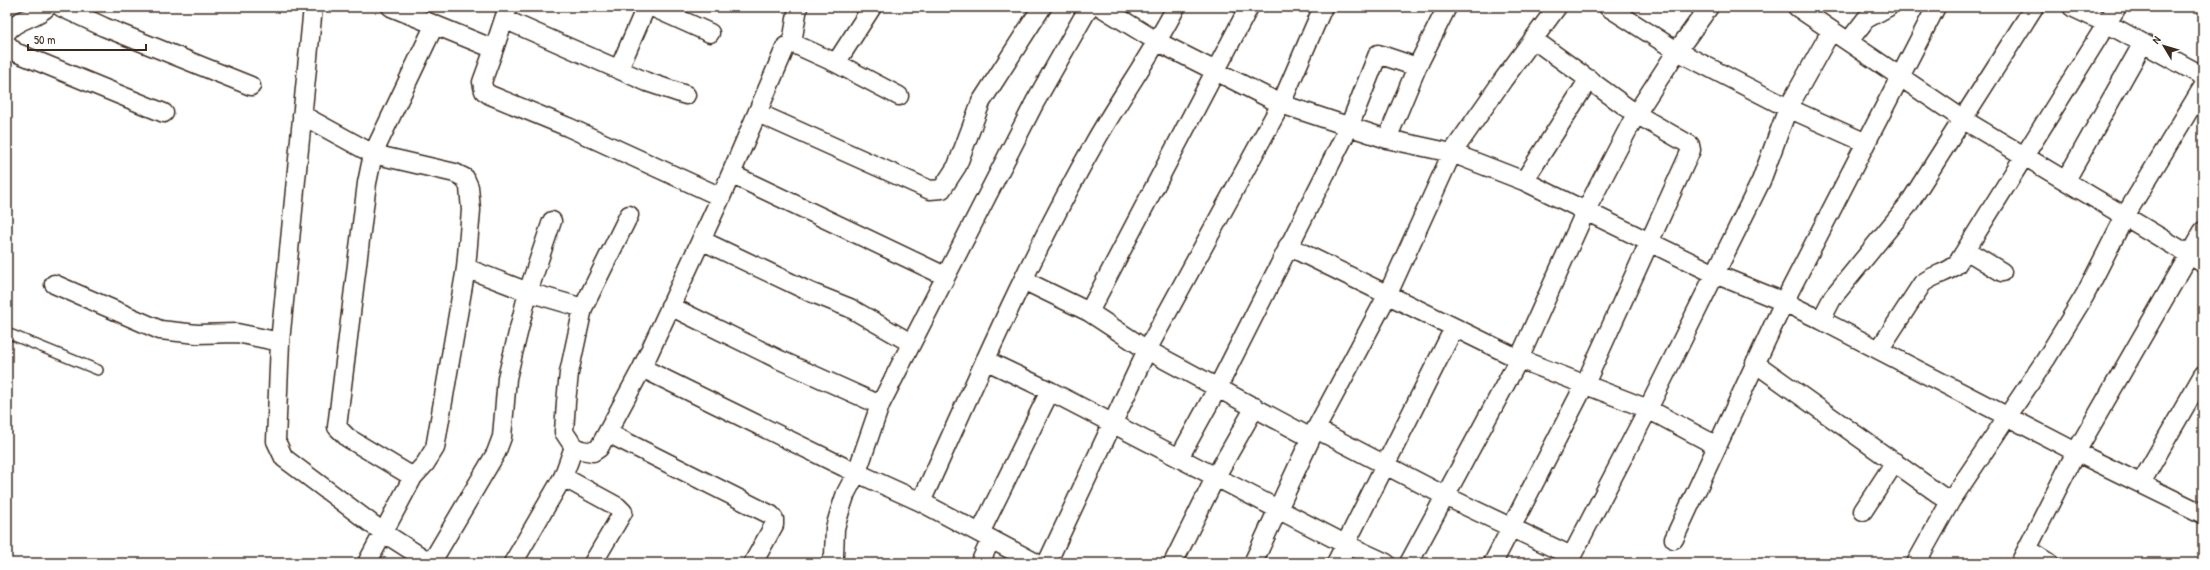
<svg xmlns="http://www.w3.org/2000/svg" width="2210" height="570" viewBox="0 0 2210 570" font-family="'Patrick Hand',sans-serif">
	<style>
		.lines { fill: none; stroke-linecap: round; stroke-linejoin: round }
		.lane-casing { stroke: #3b2a1e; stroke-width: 12 }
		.street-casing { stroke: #3b2a1e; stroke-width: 21 }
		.lane { stroke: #fff; stroke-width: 9 }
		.street { stroke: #fff; stroke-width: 18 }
	</style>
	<rect width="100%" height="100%" fill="#fff"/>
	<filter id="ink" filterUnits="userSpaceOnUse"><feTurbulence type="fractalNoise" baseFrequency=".025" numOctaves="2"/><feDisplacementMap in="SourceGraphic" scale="8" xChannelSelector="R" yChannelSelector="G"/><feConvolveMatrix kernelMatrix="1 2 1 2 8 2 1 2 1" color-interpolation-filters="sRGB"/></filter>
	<g filter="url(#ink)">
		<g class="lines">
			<defs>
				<path id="lane" d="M7,333L98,370"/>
				<path id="street" d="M61,7L104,27L251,86
					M313,7L280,342L276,441L284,458L384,533L431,563L496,453L502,437L507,378L528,292L466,268
					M391,7L494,49L508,7
					M652,7L710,33
					M1101,7L1158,42L1281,104L1387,139L1452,153L1524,181L1715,274L1784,302L1821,320L2076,452L2203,514
					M1709,7L1677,51L1788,108L1864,142
					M1797,7L1964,120L2203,263
					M2072,7L2106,23L2203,76
					M504,19L647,82L686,95
					M7,32C17,18 36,19 47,7
					M1849,41L1866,19L1888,7
					M792,43L798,7
					M7,44L15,52L164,113
					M494,49L482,82L484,91L490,95L568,127L721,197
					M836,63L899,96
					M619,69L646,7
					M758,113L930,190L942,189L957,166L981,102L1042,7
					M302,115L373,154L367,183L337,427L348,438L413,477
					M1387,139L1417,67L1447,7
					M731,174L945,276
					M2066,180L2143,43
					M1524,181L1589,79
					M552,221L528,292L583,308
					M701,240L810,292L850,308L911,343
					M1288,246L1519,359L1648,409L1717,446
					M1966,250L2002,272
					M1023,280L1089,312L1147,350L1311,438
					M54,284L160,330L197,334L237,333L280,342
					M670,306L780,360L880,405
					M1089,312L1249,7
					M1821,320L1833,297L1908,205L2034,7
					M1879,350L1922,284C1933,274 1947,274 1957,264L2117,7
					M985,360L1050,391L1345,544L1386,563
					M1755,363L1950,502
					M642,368L844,467L921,502L1036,563
					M1316,429L1445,496L1571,556
					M608,433L771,515L774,519V525L753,563
					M574,447L581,450L593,452L599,448L642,368L721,197L786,46L792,43L836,63L872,7
					M1179,458L1218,387L1349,127L1378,54L1417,67
					M563,477L618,507L623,512L593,563
					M2141,483L2203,375
					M921,502C976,381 1029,258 1095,142C1121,96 1152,54 1176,7
					M1863,511L1895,462
					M980,533L1050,391
					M1674,539L1784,302L1936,7
					M2027,549L2049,563
					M367,563L413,477L425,464L435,448L466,268L471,210L469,187L465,178L455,173L373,154L434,26
					M513,563L563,477L574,447L564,432L566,402L569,373L583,308L629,215
					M830,563L834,556L835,528L840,511L846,493L857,472L880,405L1035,102L1089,7
					M980,563L991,539
					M1047,563L1147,350L1281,104L1323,7
					M1173,563L1216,476L1255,407
					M1253,563L1311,438L1387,296L1452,153L1503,80L1557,7
					M1336,563L1454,328
					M1409,563L1519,359L1585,212L1636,114L1677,51L1608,7
					M1493,563L1585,384L1691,150L1690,145L1636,114L1533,39
					M1568,563L1648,409L1761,181L1788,108L1831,31
					M1916,563L1950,502L2046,359L2085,295L2125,216L2203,87
					M2020,563L2076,452L2203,231"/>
			</defs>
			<use href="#lane" class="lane-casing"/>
			<use href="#street" class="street-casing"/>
			<use href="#lane" class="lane"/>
			<use href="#street" class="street"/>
		</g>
	</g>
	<rect width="2210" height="570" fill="none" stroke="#fff" stroke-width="24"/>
	<rect x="12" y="12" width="2186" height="546" fill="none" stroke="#3b2a1e" stroke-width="1.5" filter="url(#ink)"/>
	<g transform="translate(2164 46) rotate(308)" stroke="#ffffff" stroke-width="3" paint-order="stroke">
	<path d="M0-3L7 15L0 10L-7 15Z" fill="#3b2a1e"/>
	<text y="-6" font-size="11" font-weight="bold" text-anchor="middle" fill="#3b2a1e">N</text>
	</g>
	<path d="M28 44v6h118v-6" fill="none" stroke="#3b2a1e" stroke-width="2"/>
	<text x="34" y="44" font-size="12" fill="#3b2a1e" stroke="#ffffff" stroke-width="3" paint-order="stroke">50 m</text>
</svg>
